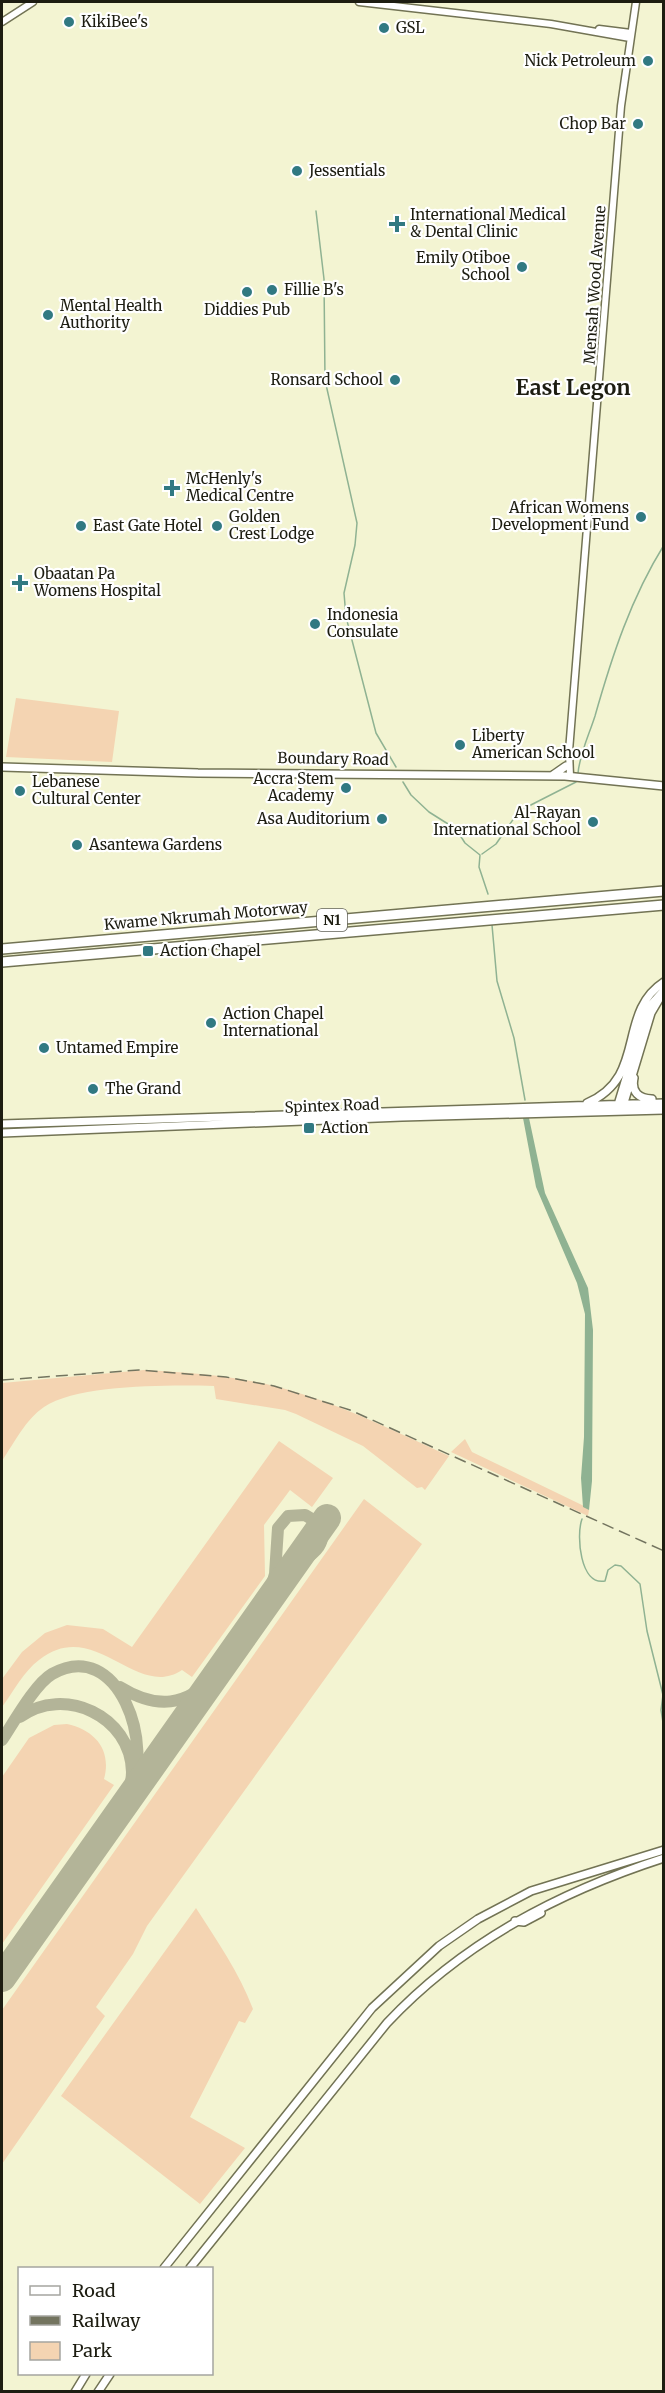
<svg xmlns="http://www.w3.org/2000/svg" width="665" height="2393" viewBox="0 0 665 2393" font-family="Merriweather,serif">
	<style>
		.green { fill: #f4d4b2 }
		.water { fill: #8fb292 }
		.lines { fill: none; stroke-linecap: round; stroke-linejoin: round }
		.stream { stroke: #8fb292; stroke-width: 1.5 }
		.taxiway { stroke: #b3b498; stroke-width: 12 }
		.runway { stroke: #b3b498; stroke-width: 28 }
		.tertiary-casing { stroke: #727354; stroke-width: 9 }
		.secondary-casing { stroke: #727354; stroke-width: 10 }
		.motorway-casing { stroke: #727354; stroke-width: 12 }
		.tertiary { stroke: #fff; stroke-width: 6 }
		.secondary { stroke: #fff; stroke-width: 7 }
		.motorway { stroke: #fff; stroke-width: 9 }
		.rail { stroke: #73745f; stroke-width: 1.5; stroke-dasharray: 12 6; stroke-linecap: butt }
		.poi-dot { fill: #317982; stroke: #fff; stroke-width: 2 }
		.labels { text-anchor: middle; stroke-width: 4.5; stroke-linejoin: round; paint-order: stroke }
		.shield { fill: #fff; stroke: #616158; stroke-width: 1.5 }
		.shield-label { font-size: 14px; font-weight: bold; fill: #1d1d11 }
		.poi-label { font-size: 15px; fill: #1d1d11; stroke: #fff; text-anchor: start }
		.street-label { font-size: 15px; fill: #1d1d11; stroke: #fff }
		.district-label { font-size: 21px; font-weight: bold; fill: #1d1d11; stroke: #fff }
	</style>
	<rect width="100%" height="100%" fill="#f3f4d2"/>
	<path class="green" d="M16,698L119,711L112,762L6,757Z
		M144,1370C197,1373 251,1377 302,1394C352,1410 401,1434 449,1456L425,1490L422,1487L417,1488L363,1446L296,1414L285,1410L216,1399L214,1386C173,1385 78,1384 44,1407C26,1419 14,1443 2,1461V1383Z
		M465,1439L472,1452L584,1506L589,1510L588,1516L451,1452Z
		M279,1441L333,1478L312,1507L290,1490L264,1525L265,1576L192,1677L182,1670C136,1701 95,1616 39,1660C24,1671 13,1692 2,1707V1679L22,1652L45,1633L67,1625L103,1629L132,1647Z
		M364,1499L422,1544L147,1926L133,1954L96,2007L105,2016L2,2164V2010Z
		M67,1724C95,1730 112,1750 104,1779L114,1785L2,1944V1777L29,1738L54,1725Z
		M196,1908C217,1941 239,1972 253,2009L245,2023L239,2021L190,2117L245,2148L200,2204L61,2096Z"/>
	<path class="water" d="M523,1118H529L545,1193L588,1288L593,1330L592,1481L589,1510L583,1507L581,1478L584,1437L585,1314L577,1283L536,1187Z"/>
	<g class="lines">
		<path class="stream" d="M316,211L324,279L325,380L357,523L355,545L344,593L346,617L376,733L396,767
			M578,773C580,753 589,735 595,716C612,656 631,598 664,545
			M403,782L411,795L429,812L456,829L465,843L480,855L479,867L488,894
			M482,854L496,844L519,811L576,782
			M492,925L497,981L514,1038L525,1100
			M582,1519C576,1535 580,1586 605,1581L608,1570L615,1565L621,1566L640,1584L647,1631L663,1695L661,1710L664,1729"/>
		<path class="taxiway" d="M266,1605L275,1574L278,1528L288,1516L305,1515L320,1524C330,1550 305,1557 289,1572
			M120,1687C157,1710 186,1706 216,1676
			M20,1717C64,1685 131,1716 132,1772C132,1786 126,1799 120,1811
			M2,1740C14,1722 35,1684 52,1674C119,1636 156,1748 128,1795"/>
		<path class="runway" d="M2,1978L327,1518"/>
		<defs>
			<path id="tertiary" d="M359,2L551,24L630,38
				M2,22L33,2
				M599,29L631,33
				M570,776L569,751L621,106L636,2"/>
			<path id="secondary" d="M2,767L198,773L565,776L664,786
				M553,775L566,766
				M634,1078C631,1092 639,1099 652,1099
				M587,1103C648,1077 616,1013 664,982
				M623,1106L651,1013L661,996
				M617,1108L647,1009L664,990
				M2,1124L664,1103
				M2,1133L402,1117L664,1110
				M515,1921L524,1922L541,1913
				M164,2268L372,2008L439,1946L478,1919L531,1891L664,1850
				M190,2268L387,2023C463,1942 559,1892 664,1858
				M75,2392L86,2374
				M98,2392L110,2374"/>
			<path id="motorway" d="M2,949L664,891
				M2,962L664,905"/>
		</defs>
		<use href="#tertiary" class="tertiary-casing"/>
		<use href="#secondary" class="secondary-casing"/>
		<use href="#motorway" class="motorway-casing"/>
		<use href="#tertiary" class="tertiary"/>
		<use href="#secondary" class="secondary"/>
		<use href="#motorway" class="motorway"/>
		<path class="rail" d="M2,1380L139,1370L226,1377L274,1386L350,1410L664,1551"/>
	</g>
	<g class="poi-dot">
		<circle cx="69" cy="22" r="6"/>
		<circle cx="384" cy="28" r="6"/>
		<circle cx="648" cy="61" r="6"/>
		<circle cx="638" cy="124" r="6"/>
		<circle cx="297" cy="171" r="6"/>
		<path d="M394 215h6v6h6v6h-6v6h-6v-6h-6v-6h6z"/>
		<circle cx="522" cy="267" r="6"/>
		<circle cx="272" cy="290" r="6"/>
		<circle cx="247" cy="292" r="6"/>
		<circle cx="48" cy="315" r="6"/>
		<circle cx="395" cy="380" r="6"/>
		<path d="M169 479h6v6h6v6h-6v6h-6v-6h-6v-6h6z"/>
		<circle cx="641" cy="517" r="6"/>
		<circle cx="81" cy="526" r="6"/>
		<circle cx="217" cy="526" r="6"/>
		<path d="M17 574h6v6h6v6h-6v6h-6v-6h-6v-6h6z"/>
		<circle cx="315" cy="624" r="6"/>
		<circle cx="460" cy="745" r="6"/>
		<circle cx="346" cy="788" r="6"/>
		<circle cx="20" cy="791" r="6"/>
		<circle cx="382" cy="819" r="6"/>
		<circle cx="593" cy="822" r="6"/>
		<circle cx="77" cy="845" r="6"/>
		<rect x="142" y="945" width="12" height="12" rx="3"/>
		<circle cx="211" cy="1023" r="6"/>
		<circle cx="44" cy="1048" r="6"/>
		<circle cx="93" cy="1089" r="6"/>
		<rect x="303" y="1122" width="12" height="12" rx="3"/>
	</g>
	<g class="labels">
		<rect class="shield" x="317" y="909" width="30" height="22" rx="4.5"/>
		<g class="shield-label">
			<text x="332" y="925">N1</text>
		</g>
		<g class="poi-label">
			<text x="81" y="27">KikiBee's</text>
			<text x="396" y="33">GSL</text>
			<text x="636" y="66" text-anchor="end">Nick Petroleum</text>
			<text x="626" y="129" text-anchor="end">Chop Bar</text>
			<text x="309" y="176">Jessentials</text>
			<text x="410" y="220">International Medical<tspan x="410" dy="17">&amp; Dental Clinic</tspan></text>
			<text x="510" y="263" text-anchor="end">Emily Otiboe<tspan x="510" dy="17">School</tspan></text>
			<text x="284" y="295">Fillie B's</text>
			<text x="60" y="311">Mental Health<tspan x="60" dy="17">Authority</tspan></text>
			<text x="247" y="315" text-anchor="middle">Diddies Pub</text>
			<text x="383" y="385" text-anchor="end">Ronsard School</text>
			<text x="186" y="484">McHenly's<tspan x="186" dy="17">Medical Centre</tspan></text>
			<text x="629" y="513" text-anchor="end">African Womens<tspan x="629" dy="17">Development Fund</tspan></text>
			<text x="229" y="522">Golden<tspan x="229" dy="17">Crest Lodge</tspan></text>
			<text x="93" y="531">East Gate Hotel</text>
			<text x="34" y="579">Obaatan Pa<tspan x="34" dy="17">Womens Hospital</tspan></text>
			<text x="327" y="620">Indonesia<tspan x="327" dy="17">Consulate</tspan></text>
			<text x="472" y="741">Liberty<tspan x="472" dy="17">American School</tspan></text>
			<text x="334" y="784" text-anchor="end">Accra Stem<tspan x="334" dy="17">Academy</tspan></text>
			<text x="32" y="787">Lebanese<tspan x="32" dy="17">Cultural Center</tspan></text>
			<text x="581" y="818" text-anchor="end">Al-Rayan<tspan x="581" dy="17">International School</tspan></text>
			<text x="370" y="824" text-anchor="end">Asa Auditorium</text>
			<text x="89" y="850">Asantewa Gardens</text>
			<text x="160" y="956">Action Chapel</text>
			<text x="223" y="1019">Action Chapel<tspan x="223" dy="17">International</tspan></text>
			<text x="56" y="1053">Untamed Empire</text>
			<text x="105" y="1094">The Grand</text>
			<text x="321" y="1133">Action</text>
		</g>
		<g class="street-label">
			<text transform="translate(595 285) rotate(-86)" y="5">Mensah Wood Avenue</text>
			<text transform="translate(333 759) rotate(1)" y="5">Boundary Road</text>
			<text transform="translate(206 916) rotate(-5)" y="5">Kwame Nkrumah Motorway</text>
			<text transform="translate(332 1106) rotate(-2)" y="5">Spintex Road</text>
		</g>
		<g class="district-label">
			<text x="573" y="395">East Legon</text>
		</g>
	</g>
	<rect width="665" height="2393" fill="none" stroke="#1d1d11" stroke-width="6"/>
	<rect x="18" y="2267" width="195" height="108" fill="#ffffff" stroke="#a5a5a0" stroke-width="1.5"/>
	<rect x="30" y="2286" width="30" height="9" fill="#ffffff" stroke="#a5a5a0" stroke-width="1.5"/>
	<text x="72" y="2297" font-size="18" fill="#1d1d11">Road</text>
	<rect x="30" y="2316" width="30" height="9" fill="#73745f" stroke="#a5a5a0" stroke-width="1.5"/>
	<text x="72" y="2327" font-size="18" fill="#1d1d11">Railway</text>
	<rect x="30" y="2342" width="30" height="18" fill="#f4d4b2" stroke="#a5a5a0" stroke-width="1.5"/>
	<text x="72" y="2357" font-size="18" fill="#1d1d11">Park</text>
</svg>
